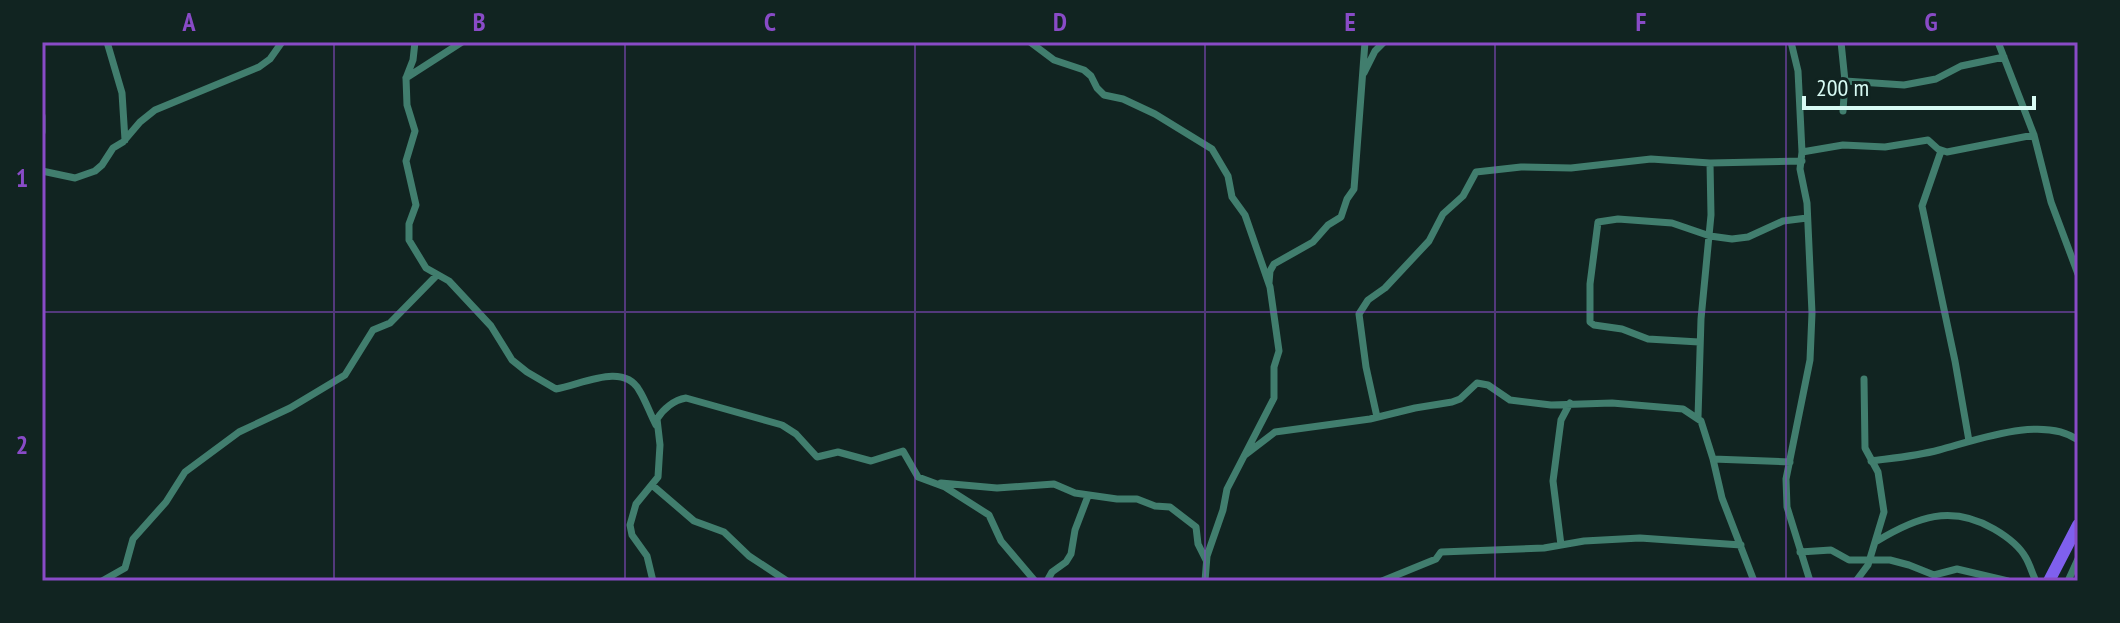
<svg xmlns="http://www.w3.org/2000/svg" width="2120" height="623" viewBox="0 0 2120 623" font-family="'PT Sans Narrow',sans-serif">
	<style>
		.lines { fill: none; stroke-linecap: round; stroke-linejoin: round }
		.street { stroke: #417e6e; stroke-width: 7 }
		.highway { stroke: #7f60ee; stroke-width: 12 }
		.grid { fill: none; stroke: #894bc7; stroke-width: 2; stroke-opacity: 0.55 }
		.neatline { fill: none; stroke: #894bc7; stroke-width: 3 }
		.grid-label { font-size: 26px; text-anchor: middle; font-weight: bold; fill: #894bc7 }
	</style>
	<rect width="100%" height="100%" fill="#112421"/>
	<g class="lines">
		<path class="street" d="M107,42L122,93L125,140
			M415,42L413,60L406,78L407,105L415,131L406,161L416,205L409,224V240L426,268L449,281L491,326L512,360L527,372L556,389C581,385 623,362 639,390C646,401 650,414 656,425
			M1030,42L1054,60L1084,70L1091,76L1097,88L1104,95L1123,99L1155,114L1212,149L1228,176L1232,197L1245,215L1270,287L1279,351L1274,367V398L1227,489L1223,510L1207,556L1205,581
			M1791,42L1798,71L1802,152L1800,169L1807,203L1812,313L1810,360L1786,479L1787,507L1810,581
			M1841,42L1845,81L1843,111
			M1998,42L2034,135L2051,202L2078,274
			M1364,73L1375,51L1384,42
			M406,78L462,42
			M1845,81L1904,85L1936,79L1961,66L2004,57
			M42,116V132
			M1941,151L1922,206L1955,361L1969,441
			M1802,152L1843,145L1885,147L1928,140L1938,149L1947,152L2034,135
			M42,171L75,178L95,171L102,165L113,148L123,142L140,122L155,110L259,67L270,59L282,42
			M1269,283L1270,271L1274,264L1313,242L1328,225L1341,217L1347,199L1354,189L1365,42
			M1699,342L1648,339L1622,329L1594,325L1590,322V284L1598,222L1618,219L1672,223L1710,236L1732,239L1748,237L1783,221L1807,218
			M1377,417L1366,367L1359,314L1368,300L1385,288L1429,241L1443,214L1463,196L1476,172L1521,167L1571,168L1651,159L1710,163L1802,161
			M1698,417L1701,319L1711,215L1710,163
			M1245,455L1275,432L1370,419L1415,408L1452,402L1460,399L1477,383L1488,385L1510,400L1551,405L1612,403L1683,409L1701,421L1713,459L1790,462
			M1713,459L1722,498L1754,581
			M1871,461C1894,458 1917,456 1939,450C1977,440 2043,415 2078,440
			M941,483L997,488L1054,484L1075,493L1117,499H1137L1155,506L1170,507L1196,527L1198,544L1206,560
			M652,485L694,521L724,532L749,556L787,581
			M1877,541C1917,517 1951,504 1994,529C2006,536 2019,545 2026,558C2030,565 2032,573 2036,581
			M1561,545L1553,481L1561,420L1570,403
			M1800,552L1831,550L1849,560H1890L1909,565L1934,575L1957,569L2008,581
			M102,581L125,568L133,539L166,502L185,472L239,432L290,408L345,375L373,330L390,323L437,275
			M653,581L647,556L632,535L630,525L636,504L658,477L660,445L657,419C663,409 674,400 686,398L782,425L796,434L817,457L838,452L871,461L903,451L918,477L945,487L989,515L1001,541L1035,581
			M1047,581L1052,572L1066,562L1071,554L1075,530L1088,496
			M1382,581L1436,559L1441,552L1544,548L1584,541L1640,538L1741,545
			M1856,581L1868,565L1884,512L1878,472L1865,448L1864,379
			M2068,581L2078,559"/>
		<path class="highway" d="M2049,581L2078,525"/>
	</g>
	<path class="grid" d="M334,42V581M625,42V581M915,42V581M1205,42V581M1495,42V581M1786,42V581M42,312H2078"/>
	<rect width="2120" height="623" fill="none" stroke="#112421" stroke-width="88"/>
	<path d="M1804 96v12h230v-12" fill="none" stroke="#d8fbf4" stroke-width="4"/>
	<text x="1816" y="96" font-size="24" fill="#d8fbf4" stroke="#112421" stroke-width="6" paint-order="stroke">200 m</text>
	<rect x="44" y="44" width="2032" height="535" class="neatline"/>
	<g class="grid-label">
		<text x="189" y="31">A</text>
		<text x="479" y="31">B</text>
		<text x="770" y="31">C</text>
		<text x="1060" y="31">D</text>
		<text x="1350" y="31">E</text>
		<text x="1641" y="31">F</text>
		<text x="1931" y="31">G</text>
		<text x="22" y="187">1</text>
		<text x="22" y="454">2</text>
	</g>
</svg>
